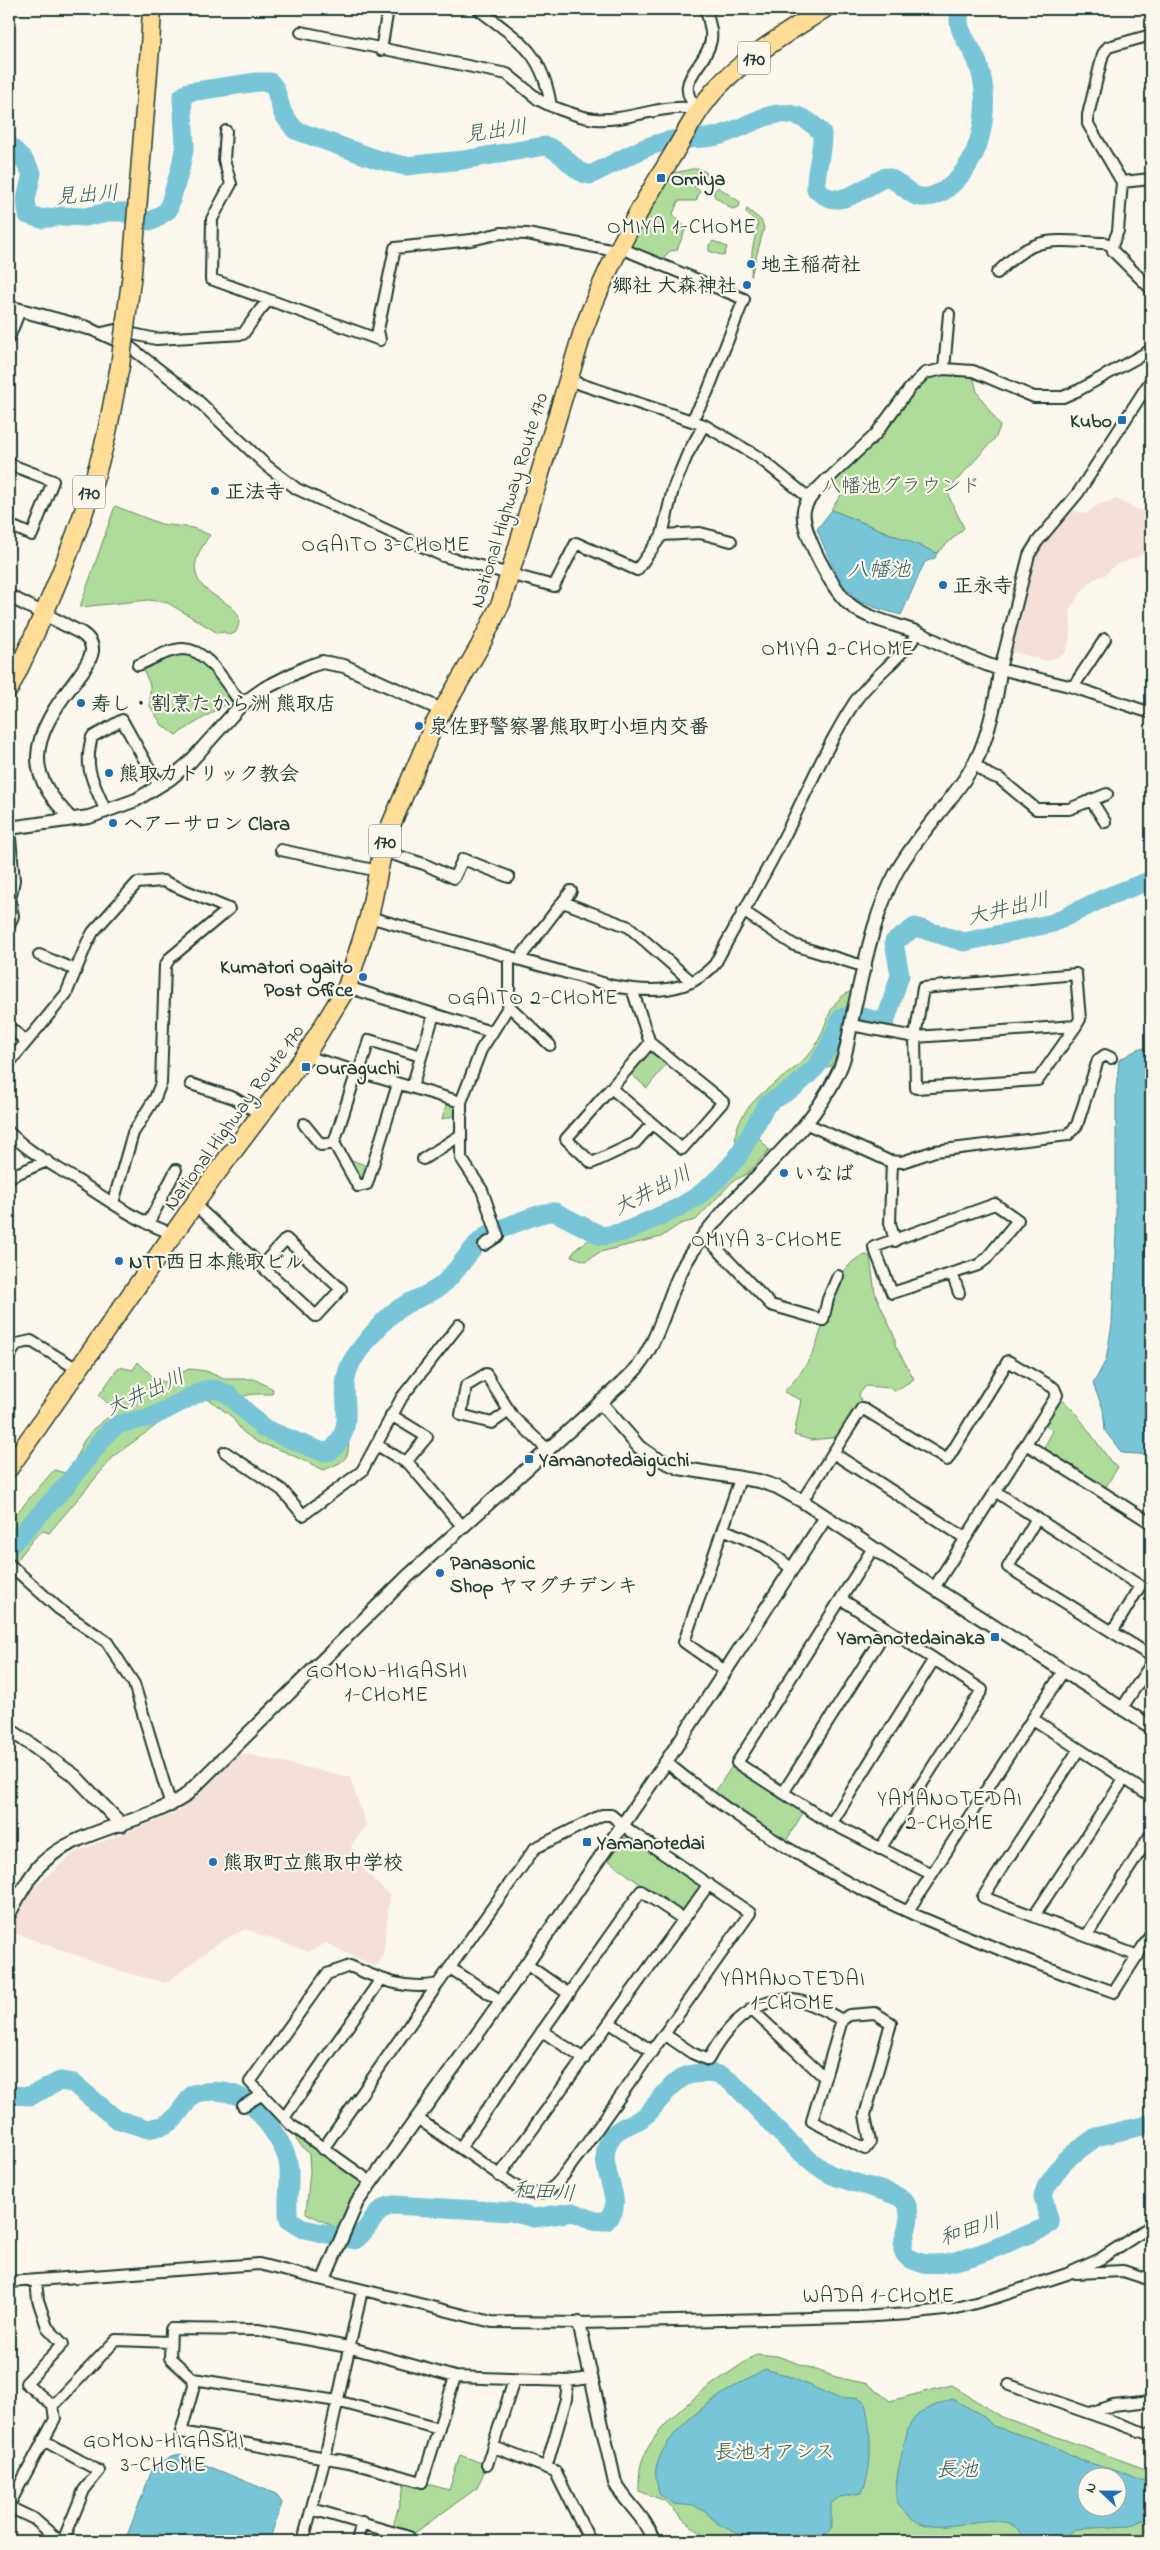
<svg xmlns="http://www.w3.org/2000/svg" width="1160" height="2550" viewBox="0 0 1160 2550" font-family="'Indie Flower','Klee One',sans-serif">
	<style>
		.built { fill: #f4e0d6 }
		.green { fill: #afdc9a; stroke: #678c67; fill-rule: evenodd }
		.water { fill: #78c5d7; stroke: #548f96; fill-rule: evenodd }
		.lines { fill: none; stroke-linecap: round; stroke-linejoin: round }
		.river { stroke: #78c5d7; stroke-width: 19 }
		.minor-casing { stroke: #1f3d34; stroke-width: 14 }
		.tertiary-casing { stroke: #1f3d34; stroke-width: 16 }
		.trunk-casing { stroke: #1f3d34; stroke-width: 21 }
		.minor { stroke: #fbf7ec; stroke-width: 10 }
		.tertiary { stroke: #fbf7ec; stroke-width: 12 }
		.trunk { stroke: #ffdd96; stroke-width: 18 }
		.trunk-bridge-casing { stroke: #1f3d34; stroke-width: 21; stroke-linecap: butt }
		.trunk-bridge { stroke: #ffdd96; stroke-width: 18 }
		.poi-dot { fill: #1f6fb2; stroke: #fbf7ec; stroke-width: 2 }
		.labels { text-anchor: middle; stroke-width: 4.5; stroke-linejoin: round; paint-order: stroke }
		.shield { fill: #fbf7ec; stroke: #61756b; stroke-width: 1 }
		.shield-label { font-size: 19px; font-weight: bold; fill: #1f3d34 }
		.poi-label { font-size: 20px; font-weight: bold; fill: #1f3d34; stroke: #fbf7ec; text-anchor: start }
		.park-label { font-size: 20px; fill: #3c5d48; stroke: #fbf7ec }
		.street-label { font-size: 20px; fill: #1f3d34; stroke: #fbf7ec }
		.water-label { font-size: 21px; font-style: italic; fill: #355f5d; stroke: #fbf7ec }
		.neighbourhood-label { font-size: 21px; letter-spacing: 1px; fill: #1f3d34; stroke: #fbf7ec }
	</style>
	<rect width="100%" height="100%" fill="#fbf7ec"/>
	<filter id="ink" filterUnits="userSpaceOnUse"><feTurbulence type="fractalNoise" baseFrequency=".02" numOctaves="2"/><feDisplacementMap in="SourceGraphic" scale="10" xChannelSelector="R" yChannelSelector="G"/><feConvolveMatrix kernelMatrix="1 2 1 2 8 2 1 2 1" color-interpolation-filters="sRGB"/></filter>
	<g filter="url(#ink)">
		<path class="built" d="M1116,499L1136,509L1151,512V551L1114,566L1105,575L1094,579L1083,590L1070,609L1071,629L1068,646L1064,654L1048,661L1009,651L1032,565L1041,546L1071,510L1085,514L1098,505Z
			M240,1753L350,1777L366,1825L351,1846L366,1872L390,1896L383,1955L376,1967L326,1943L309,1952L245,1929L218,1943L166,1983L120,1971L9,1931L34,1887L76,1852L178,1812Z"/>
		<path class="green" d="M692,169H700L707,173L704,177H696L694,187L700,191L696,201H678L673,214L686,228L677,250L670,251L662,259L630,246L629,243L670,174Z
			M718,187L740,202L739,207L732,209L714,196V191Z
			M747,209L761,220L764,228L751,276L752,251L758,223L746,213Z
			M713,241L727,247L724,256L709,251V245Z
			M941,373L973,375L977,392L1000,426L996,437L948,490L950,499L964,528L937,553L832,510V508L841,495L831,485C850,467 870,450 887,430C906,407 910,383 941,373Z
			M115,506L161,524L193,528L210,535C164,595 241,595 239,621C239,625 237,629 236,632L230,635L224,632L218,633L168,603L149,600L80,607Z
			M185,652L206,663L234,699L176,735L162,725L150,706V685L142,666L171,654Z
			M855,989L844,1041L831,1066L823,1068L810,1084L767,1110L768,1117L759,1138L769,1150L747,1174L733,1181L696,1220L680,1224L661,1237L600,1252L586,1261L571,1256L577,1248L593,1237C639,1244 709,1194 738,1161C737,1145 732,1136 740,1121C757,1087 792,1078 813,1049C830,1026 824,1002 855,989Z
			M649,1053H656L668,1062L647,1088L631,1074Z
			M448,1098L461,1102V1114L442,1119Z
			M352,1160L372,1168L367,1184L358,1186L346,1165Z
			M866,1255L870,1257L875,1293L895,1338V1345L914,1379L895,1391L890,1388L866,1386L859,1394L861,1402L840,1437L811,1440L794,1435L801,1400L784,1392C795,1380 806,1367 813,1352C825,1327 835,1260 866,1255Z
			M138,1362L154,1378L164,1382L189,1369L206,1371L224,1379H254L273,1389L272,1394C259,1394 242,1392 234,1404L270,1435L324,1454C337,1453 340,1445 346,1434H348C350,1460 347,1460 324,1470L283,1451L257,1442L242,1431L231,1416L210,1400L198,1398L180,1408L115,1455L49,1533L43,1531L34,1538L15,1563L9,1564V1522L54,1470L69,1474L83,1442L93,1429L116,1411L99,1395L119,1367L133,1370Z
			M1057,1395L1075,1412L1111,1462L1118,1467L1102,1493L1041,1453L1053,1431L1040,1421Z
			M737,1763L806,1808L784,1844L712,1797L732,1766Z
			M633,1833L709,1884L683,1919L641,1891L640,1884L608,1860L623,1839Z
			M298,2130L371,2182L343,2231L306,2213L310,2172L309,2154L296,2140Z
			M757,2354L777,2356L836,2377L868,2384L890,2401L951,2385L1002,2417L1151,2471V2541H711L684,2520L665,2501L639,2491C639,2483 639,2472 641,2464C654,2419 720,2379 757,2354ZM1088,2478H1118V2508H1088Z
			M460,2455L487,2465L477,2488L409,2537L392,2531L406,2478L449,2490Z"/>
		<path class="water" d="M832,510L937,553L935,558L925,562L922,568L901,615C888,611 868,607 857,599C839,586 825,549 817,529Z
			M1140,1048L1151,1050V1455L1122,1453L1105,1431L1103,1409L1093,1384L1106,1360L1112,1324L1116,1231V1090L1119,1060Z
			M765,2369L783,2374L840,2399L858,2397L865,2402C871,2431 874,2464 862,2493L840,2497L831,2503V2529L817,2541H758L747,2538L718,2524L704,2511L693,2506L674,2504L659,2494C657,2484 654,2473 657,2464C670,2422 730,2388 765,2369Z
			M952,2399L982,2415L993,2426L1049,2444L1086,2462L1127,2474L1151,2484V2516L1130,2526L1075,2529L1061,2541H1026C999,2493 940,2550 906,2513C903,2510 898,2506 897,2501C893,2482 902,2457 906,2438C910,2411 930,2408 952,2399ZM1088,2478H1118V2508H1088Z
			M179,2454L276,2494L282,2503L269,2541H125L152,2470L157,2463Z"/>
		<g class="lines">
			<path class="river" d="M9,145L23,159L32,173L26,200L28,215L41,219L62,216L85,217L108,212H124L142,220L152,221L168,210L180,170L185,145L182,97L189,92L257,82H270L275,88L283,114L295,130L376,159L405,166L463,160L545,146C564,150 571,172 590,175C615,164 640,147 667,141C684,137 703,141 721,135C759,123 785,95 822,133C823,153 815,169 816,189C839,213 861,188 886,177C900,180 910,197 921,197C937,199 950,187 960,176C985,147 991,97 977,61C970,43 953,29 961,9
				M859,1016L885,1023L900,975L894,942L915,927L964,942L1053,923L1104,898L1151,880
				M9,1547L65,1487L108,1432L119,1424L152,1417L204,1390L215,1389L228,1394L263,1428L307,1446L323,1452L331,1451C360,1423 336,1395 350,1365C356,1352 385,1318 397,1310C411,1299 430,1296 443,1284C460,1269 471,1245 490,1234C501,1228 514,1224 526,1219C535,1216 545,1211 555,1212L602,1236L624,1232L678,1208L698,1196L719,1178L737,1158L767,1104L795,1087L816,1067L828,1048L841,1018L847,1016
				M9,2095L30,2096L60,2081L73,2083L116,2119L148,2129L165,2125L174,2119L193,2094C208,2090 227,2090 242,2098C258,2106 285,2145 288,2162C292,2182 285,2201 289,2220L304,2229L355,2240C371,2229 374,2207 394,2205L511,2212L534,2218L573,2212L595,2221H606C608,2218 611,2215 613,2212C621,2191 592,2161 613,2135C621,2125 636,2124 645,2116C658,2104 667,2087 682,2078C691,2072 712,2072 722,2076C734,2082 744,2095 753,2104C772,2125 804,2159 828,2173C845,2183 896,2190 905,2202C920,2224 886,2251 915,2261C947,2274 1012,2240 1044,2228L1050,2223L1043,2197L1046,2187L1065,2160L1096,2137L1151,2124"/>
			<defs>
				<path id="minor" d="M478,9C519,41 542,50 551,106C565,111 580,118 595,119C630,122 666,101 700,110
					M301,32L507,74L539,100L551,106
					M381,50L388,9
					M699,110C671,83 703,69 710,44C714,33 708,20 706,9
					M226,131L224,160L231,184L212,219L211,279L269,300
					M1122,182L1151,179
					M1112,246L1118,231L1122,182L1088,124V115L1103,54L1108,47L1151,35
					M618,247L744,299L707,393L692,420
					M997,273C1036,233 1052,241 1105,243L1112,246L1113,251L1151,289
					M88,328L130,347L193,396L267,466L297,489L443,556L554,586L576,543L637,570L662,535L673,489L688,453L704,425
					M102,333L115,330L156,339L243,334L260,310L269,300L380,340
					M9,338L20,310
					M380,340L378,330L395,248L471,240L501,233L527,234L616,251
					M944,369L949,314
					M568,380L704,425L757,456L809,498
					M1151,380L1078,493L1037,542L1029,555L1000,669L1073,687L1151,713
					M9,464L53,481L32,535L9,525
					M827,480L875,435L910,388L925,373L944,369L973,371L1034,397H1063L1079,390L1151,350
					M662,535L700,533L731,541
					M138,665C151,660 168,649 183,649C209,649 227,687 242,704
					M1073,687L1105,639
					M974,764L989,775L1000,779L1036,809H1069L1107,794
					M1091,800L1105,822
					M106,812C94,782 83,770 92,737L122,720L159,786
					M281,850L378,871
					M382,851L424,864L454,878L463,859L509,877
					M563,902L629,927L692,982
					M743,911L794,945L866,967
					M369,917L613,986C650,993 688,994 715,964C741,915 770,867 794,817C813,778 830,740 854,703C872,676 900,660 918,633
					M9,926L13,916L10,900L14,880L9,828
					M39,955L76,970
					M519,959L571,891
					M1076,974L1080,1019L1076,1026L915,1037L923,988Z
					M347,987L491,1032
					M632,989L650,1043L723,1102L682,1149L611,1088L650,1043
					M509,1006L550,1045
					M851,1025L915,1037L916,1088L1038,1080L1076,1026
					M9,1027L26,1041
					M305,1056L461,1102
					M9,1063L66,994L87,943L93,932L137,883L163,881L229,909L170,958L165,966L161,1083L155,1098L133,1133L113,1203
					M357,1071L334,1143L358,1186L367,1184L398,1084
					M359,1072L369,1040L421,1056
					M191,1084L234,1098L260,1114
					M412,1087L434,1014
					M611,1088L566,1139L592,1163L635,1143L652,1124
					M805,1123L889,1161L902,1162L935,1151L1068,1135L1077,1125L1098,1060L1105,1055L1111,1058
					M304,1124L321,1145L334,1143
					M9,1132C27,1151 53,1165 75,1179C107,1199 137,1222 174,1234
					M423,1159L461,1135
					M892,1161L890,1223L895,1241
					M9,1177L47,1161
					M995,1204L1018,1220L986,1259L978,1265L892,1293L874,1247Z
					M195,1205L316,1316L341,1289L286,1239L261,1266
					M148,1224L176,1170
					M704,1235L771,1305L823,1320L828,1299L838,1276
					M484,1245L498,1236L482,1190L461,1158V1102L481,1050L509,1006V956
					M952,1273L959,1293
					M9,1356L17,1344L31,1341L79,1370
					M509,1411L492,1423L461,1415L466,1386L486,1374L513,1417L548,1450
					M391,1415L427,1437L406,1462
					M1026,1444L1151,1523
					M377,1445L410,1465L463,1527
					M225,1452L282,1490L303,1515L362,1471L402,1397L459,1325
					M833,1453L965,1538
					M995,1491L1140,1586L1112,1632
					M802,1501L862,1408L947,1460L1008,1361L1054,1388L1057,1395L934,1588
					M1037,1518L1008,1567L1151,1656
					M723,1529L764,1547L792,1569
					M873,1548L737,1763L827,1821L931,1874
					M9,1564L59,1609L107,1642L134,1684L171,1806
					M841,1599L982,1690L880,1849
					M725,1671L684,1642L740,1479
					M1122,1708L1151,1664
					M1033,1719L1151,1796
					M1079,1749L983,1897L1138,1956
					M666,1762C737,1821 831,1878 915,1915C981,1943 1047,1968 1114,1992L1151,1934
					M783,1793L887,1629
					M831,1824L934,1659
					M908,1911L1064,1670
					M1034,1916L1124,1779
					M1087,1935L1151,1834
					M526,1964L569,1994
					M450,1968L501,2001
					M751,2009L825,2078
					M875,2013L891,2023L865,2115L870,2142L865,2149L812,2121L842,2020L849,2015Z
					M610,2023L652,2051
					M542,2031L584,2059
					M664,2034L692,2053L708,2060C726,2026 757,1993 799,2001C814,2004 829,2013 842,2020
					M243,2106L261,2095
					M284,2118L381,1979
					M460,2148L641,1891L683,1919
					M323,2149L438,1984
					M499,2176L709,1884
					M371,2182L291,2125L250,2082L327,1974L350,1966C379,1979 406,1991 438,1984L535,1848L602,1815H611L633,1833L750,1913L578,2156C562,2176 553,2200 524,2192L417,2118
					M1076,2273L1123,2271L1151,2280
					M36,2281L38,2300L47,2327L63,2344L26,2383L53,2406
					M9,2282L259,2264L492,2322L579,2323L858,2317L909,2314L953,2309L994,2298L1067,2274L1100,2259L1151,2226
					M455,2377L422,2482L349,2462L181,2432L194,2386L193,2379L170,2358L171,2329L258,2330L348,2347L455,2377L568,2381L590,2378
					M193,2379L337,2401L439,2429
					M1009,2385L1151,2435
					M1090,2413L1113,2405L1151,2401
					M43,2440L99,2471L84,2490L63,2541
					M494,2447L555,2471L590,2541
					M487,2465L514,2380
					M546,2468L566,2399L568,2381
					M9,2505L55,2419L53,2406L116,2340L170,2342
					M9,2507L34,2519L56,2538L64,2541
					M312,2509L409,2537L407,2541
					M303,2541L325,2458L362,2290
					M357,2541L362,2522"/>
				<path id="tertiary" d="M9,307L88,328
					M9,596L81,633C87,637 93,642 92,651C90,663 80,674 73,684C57,704 39,730 38,756C37,782 55,802 71,819
					M9,828L89,817L136,800L170,779L190,762L242,704L265,688L307,667L322,662L344,666L442,710
					M600,1402L639,1447L654,1457L679,1468L759,1481L777,1487L802,1501L934,1588L1151,1727
					M9,1729L75,1776L122,1825
					M9,1914C18,1898 27,1879 40,1865C77,1828 142,1825 185,1796L407,1577L623,1382C629,1376 635,1371 640,1364C664,1330 669,1286 692,1252C734,1188 805,1143 838,1073C848,1053 849,1030 854,1009C865,963 874,913 897,871C918,833 953,802 974,764C987,742 998,694 1000,669C968,659 945,645 916,632C895,624 867,619 849,604C833,590 800,531 804,510C807,497 819,489 827,480
					M324,2279L357,2202L501,2001L666,1762L826,1517
					M579,2323L615,2483C628,2506 645,2515 653,2541"/>
				<path id="trunk" d="M150,47L152,9
					M9,689C48,608 84,525 106,437C111,414 115,390 120,366
					M9,1468L212,1179L305,1056L347,987L369,917L385,839L434,725L480,646L501,603L583,331C605,270 635,216 669,161C684,137 697,109 717,88C743,59 791,30 824,9"/>
			</defs>
			<use href="#minor" class="minor-casing"/>
			<use href="#tertiary" class="tertiary-casing"/>
			<use href="#trunk" class="trunk-casing"/>
			<use href="#minor" class="minor"/>
			<use href="#tertiary" class="tertiary"/>
			<use href="#trunk" class="trunk"/>
			<defs>
				<path id="trunk-bridge" d="M120,366L132,273L150,47"/>
			</defs>
			<use href="#trunk-bridge" class="trunk-bridge-casing"/>
			<use href="#trunk-bridge" class="trunk-bridge"/>
		</g>
	</g>
	<g class="poi-dot">
		<rect x="656" y="173" width="10" height="10" rx="2.5"/>
		<circle cx="751" cy="264" r="5"/>
		<circle cx="747" cy="285" r="5"/>
		<rect x="1117" y="415" width="10" height="10" rx="2.5"/>
		<circle cx="215" cy="491" r="5"/>
		<circle cx="943" cy="585" r="5"/>
		<circle cx="81" cy="703" r="5"/>
		<circle cx="419" cy="726" r="5"/>
		<circle cx="109" cy="773" r="5"/>
		<circle cx="113" cy="823" r="5"/>
		<circle cx="363" cy="977" r="5"/>
		<rect x="301" y="1062" width="10" height="10" rx="2.5"/>
		<circle cx="784" cy="1173" r="5"/>
		<circle cx="119" cy="1261" r="5"/>
		<rect x="524" y="1454" width="10" height="10" rx="2.5"/>
		<circle cx="440" cy="1573" r="5"/>
		<rect x="990" y="1632" width="10" height="10" rx="2.5"/>
		<rect x="582" y="1837" width="10" height="10" rx="2.5"/>
		<circle cx="213" cy="1862" r="5"/>
	</g>
	<g class="labels">
		<g class="shield">
			<rect x="738" y="41.5" width="32" height="33" rx="4"/>
			<rect x="73" y="475.5" width="32" height="33" rx="4"/>
			<rect x="369" y="824.5" width="32" height="33" rx="4"/>
		</g>
		<g class="shield-label">
			<text x="754" y="65">170</text>
			<text x="89" y="499">170</text>
			<text x="385" y="848">170</text>
		</g>
		<g class="poi-label">
			<text x="671" y="185">Omiya</text>
			<text x="761" y="271">地主稲荷社</text>
			<text x="737" y="292" text-anchor="end">郷社 大森神社</text>
			<text x="1112" y="427" text-anchor="end">Kubo</text>
			<text x="225" y="498">正法寺</text>
			<text x="953" y="592">正永寺</text>
			<text x="91" y="710">寿し・割烹たから洲 熊取店</text>
			<text x="429" y="733">泉佐野警察署熊取町小垣内交番</text>
			<text x="119" y="780">熊取カトリック教会</text>
			<text x="123" y="830">ヘアーサロン Clara</text>
			<text x="353" y="973" text-anchor="end">Kumatori Ogaito<tspan x="353" dy="23">Post Office</tspan></text>
			<text x="316" y="1074">Ouraguchi</text>
			<text x="794" y="1180">いなば</text>
			<text x="129" y="1268">NTT西日本熊取ビル</text>
			<text x="539" y="1466">Yamanotedaiguchi</text>
			<text x="450" y="1569">Panasonic<tspan x="450" dy="23">Shop ヤマグチデンキ</tspan></text>
			<text x="985" y="1644" text-anchor="end">Yamanotedainaka</text>
			<text x="597" y="1849">Yamanotedai</text>
			<text x="223" y="1869">熊取町立熊取中学校</text>
		</g>
		<g class="park-label">
			<text x="901" y="492">八幡池グラウンド</text>
			<text x="775" y="2458">長池オアシス</text>
		</g>
		<g class="street-label">
			<text transform="translate(508 500) rotate(-73)" y="7">National Highway Route 170</text>
			<text transform="translate(233 1117) rotate(-54)" y="7">National Highway Route 170</text>
		</g>
		<g class="water-label">
			<text transform="translate(496 130) rotate(-8)" y="7">見出川</text>
			<text transform="translate(87 194) rotate(-4)" y="7">見出川</text>
			<text x="879" y="576">八幡池</text>
			<text transform="translate(1008 908) rotate(-13)" y="7">大井出川</text>
			<text transform="translate(652 1190) rotate(-27)" y="7">大井出川</text>
			<text transform="translate(145 1392) rotate(-24)" y="7">大井出川</text>
			<text transform="translate(544 2191) rotate(4)" y="7">和田川</text>
			<text transform="translate(970 2229) rotate(-17)" y="7">和田川</text>
			<text x="957" y="2476">長池</text>
		</g>
		<g class="neighbourhood-label">
			<text x="682" y="233">OMIYA 1-CHOME</text>
			<text x="386" y="551">OGAITO 3-CHOME</text>
			<text x="838" y="655">OMIYA 2-CHOME</text>
			<text x="533" y="1004">OGAITO 2-CHOME</text>
			<text x="767" y="1246">OMIYA 3-CHOME</text>
			<text x="387" y="1677">GOMON-HIGASHI<tspan x="387" dy="24">1-CHOME</tspan></text>
			<text x="950" y="1805">YAMANOTEDAI<tspan x="950" dy="24">2-CHOME</tspan></text>
			<text x="793" y="1985">YAMANOTEDAI<tspan x="793" dy="24">1-CHOME</tspan></text>
			<text x="879" y="2302">WADA 1-CHOME</text>
			<text x="164" y="2447">GOMON-HIGASHI<tspan x="164" dy="24">3-CHOME</tspan></text>
		</g>
	</g>
	<rect width="1160" height="2550" fill="none" stroke="#fbf7ec" stroke-width="30"/>
	<rect x="15" y="15" width="1130" height="2520" fill="none" stroke="#1f3d34" stroke-width="2" filter="url(#ink)"/>
	<g transform="translate(1102 2492) rotate(292)"><circle r="24" fill="#fbf7ec" stroke="#a3ada2"/>
	<path d="M0-4L9 19L0 12L-9 19Z" fill="#1f6fb2"/>
	<text y="-8" font-size="14" font-weight="bold" text-anchor="middle" fill="#1f3d34">N</text>
	</g>
</svg>
